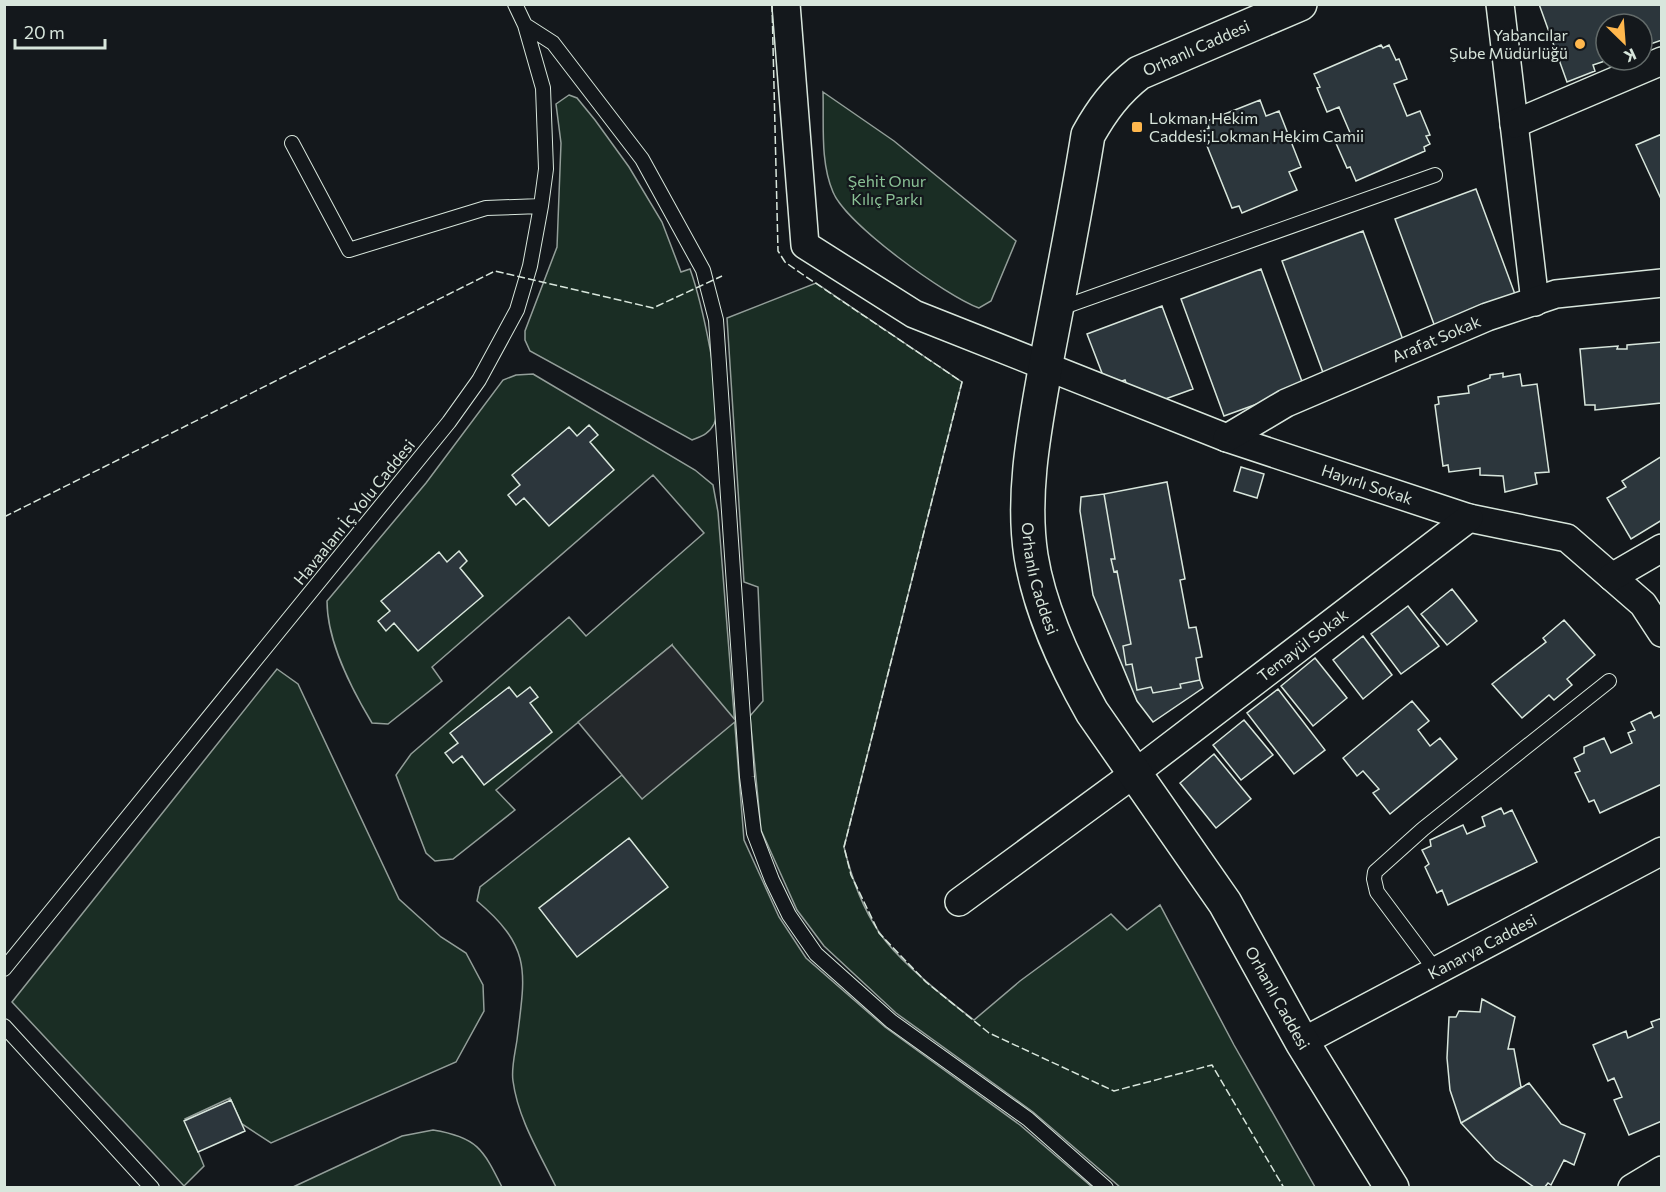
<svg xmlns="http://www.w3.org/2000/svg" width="1666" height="1192" viewBox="0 0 1666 1192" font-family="Commissioner,sans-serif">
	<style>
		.green { fill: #1a2d24; stroke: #939e99; stroke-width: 1.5 }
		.parking { fill: #24282b; stroke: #939e99; stroke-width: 1.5 }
		.building { fill: #2c363c; stroke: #d8e6dc; stroke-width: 1.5 }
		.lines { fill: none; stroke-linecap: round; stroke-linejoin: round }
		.service-casing { stroke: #d8e6dc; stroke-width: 16 }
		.minor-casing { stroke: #d8e6dc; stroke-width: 30 }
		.tertiary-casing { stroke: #d8e6dc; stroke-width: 36 }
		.service { stroke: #14181c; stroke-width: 14 }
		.minor { stroke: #14181c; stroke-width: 27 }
		.tertiary { stroke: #14181c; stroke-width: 33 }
		.fence { stroke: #d8e6dc; stroke-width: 1.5; stroke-dasharray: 8 3; stroke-linecap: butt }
		.poi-dot { fill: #ffb74d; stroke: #14181c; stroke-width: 2 }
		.labels { text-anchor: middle; stroke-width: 4.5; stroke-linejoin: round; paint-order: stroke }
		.poi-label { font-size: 16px; fill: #d8e6dc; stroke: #14181c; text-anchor: end }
		.street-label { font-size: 16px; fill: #d8e6dc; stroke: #14181c }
		.park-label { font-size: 16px; fill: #8ac095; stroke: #14181c }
	</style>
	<rect width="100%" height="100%" fill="#14181c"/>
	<path class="green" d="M823,92L894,141L1016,241L991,301L979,308C946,296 846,224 833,192C820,162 824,124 823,92Z
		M569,95L577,98L595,120L629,167L662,222L681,272L690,269C700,297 725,400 714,424C709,434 702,436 692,440L530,351L525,340V331L557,247L561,143L556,104Z
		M816,283L962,382L844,847C851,876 862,907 879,932C899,962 945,998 974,1020L1020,981L1111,914L1127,930L1160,905L1234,1045L1315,1187H1120L1033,1112L896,1013L824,946L797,910L761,830L750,716L763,701L758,587L744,582L727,318Z
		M533,374L695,470L713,485L718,512L744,840L779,917L806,958L885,1027L1020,1125L1092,1187H556C540,1154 518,1119 513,1081C511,1069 515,1053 517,1040C525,973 533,948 477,901L480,887L622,775L642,798L672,645L496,790L515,810L453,859L435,861L426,853L396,775L411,754L569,617L586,636L704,533L653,475L432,667L442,681L388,724L372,723C351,688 327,642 327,601L426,483L503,380L516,375Z
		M277,669L298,684L399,899L441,937L466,953L483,985L484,1011L456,1062L271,1143L242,1124L230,1098L185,1119L204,1166L184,1186L12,1002Z
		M433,1130C477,1137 483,1149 502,1187H293L402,1136Z"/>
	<path class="parking" d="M672,645L736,721L642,799L578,722Z"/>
	<path class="building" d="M1539,4H1662V40L1642,47V24H1606L1608,60L1593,65L1595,71L1567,82Z
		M1381,45L1383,48L1389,45L1396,60L1399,59L1407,79L1394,84L1407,116L1420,111L1430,135L1426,136L1430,144L1424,147L1425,151L1356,181L1350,167L1347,168L1335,141L1351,135L1339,107L1327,112L1317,88L1320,87L1314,74Z
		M1260,100L1266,116L1279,111L1301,167L1289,172L1297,190L1242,213L1239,206L1232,208L1201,131L1209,128L1207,121Z
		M1662,134V201L1636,145Z
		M1476,189L1519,305L1438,335L1395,219Z
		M1363,231L1406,348L1325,378L1282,261Z
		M1261,269L1304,387L1224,416L1181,299Z
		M1162,306L1193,389L1146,406L1131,395L1125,380L1107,386L1087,334Z
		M1662,342L1661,403L1595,410V405H1585L1580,349L1618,346L1617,349H1627V345Z
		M1503,373V377L1520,374L1522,386L1537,384L1549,472L1535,473L1537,484L1505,492L1503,476L1480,475V468L1449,472L1448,465L1443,466L1435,405L1439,404L1438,397L1469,393L1468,386L1490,378V375Z
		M589,425L598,435L590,442L614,470L549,526L524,498L516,505L508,495L520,485L512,475L569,427L577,436Z
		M1662,456V520L1631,539L1607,498L1626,487L1622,481Z
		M1241,467L1264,474L1257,498L1234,491Z
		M1167,482L1185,579L1180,580L1189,628L1196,627L1202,657L1196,658L1200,680L1180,684L1181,688L1153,693L1151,687L1137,690L1132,664L1126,665L1123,646L1131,644L1117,571L1114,572L1111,559H1115L1104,494Z
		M1104,494L1115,559H1111L1114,572L1117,571L1131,644L1123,646L1126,665L1132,664L1137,690L1151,687L1153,693L1181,688L1180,684L1200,680L1203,688L1153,722L1137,701L1093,595L1080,511L1081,497Z
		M459,551L467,561L460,568L483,596L418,651L394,623L386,631L378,621L390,611L381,601L439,552L447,562Z
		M1452,589L1477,621L1447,645L1421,614Z
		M1408,606L1439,646L1401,674L1371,634Z
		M1564,620L1595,655L1567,679L1572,685L1554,700L1549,695L1522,718L1492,684L1546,642L1543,638Z
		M1363,636L1392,675L1363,699L1333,660Z
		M1315,658L1347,698L1313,726L1281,686Z
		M509,687L517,697L530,687L538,697L530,703L552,732L484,785L462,756L453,763L445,753L458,743L450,733Z
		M1278,689L1325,750L1294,774L1247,713Z
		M1412,701L1429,721L1418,730L1430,746L1440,738L1457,759L1390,814L1373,793L1379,789L1363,771L1357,776L1343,758Z
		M1651,712L1654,718L1662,714V784L1600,813L1594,800L1589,802L1575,773L1580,771L1574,758L1584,753V747L1604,738L1611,753L1632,743L1628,733L1635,730L1631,722Z
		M1244,720L1273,755L1241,780L1213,745Z
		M1214,754L1251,799L1216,828L1180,783Z
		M1501,808L1504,814L1512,810L1537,862L1448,905L1442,890L1437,893L1425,867L1429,864L1422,850L1431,846L1430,840L1463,825L1467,834L1485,826L1482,817Z
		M629,838L668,887L577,957L539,908Z
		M1482,999L1515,1017L1508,1049H1514L1521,1087L1461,1123L1450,1090L1447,1058L1449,1017H1456L1459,1011L1480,1012Z
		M1662,1018V1121L1629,1135L1614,1100L1622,1097L1614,1078L1608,1081L1593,1045L1626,1031L1628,1038L1653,1027L1651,1022Z
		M1529,1083L1561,1124L1585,1134L1574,1165L1564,1160L1551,1185L1548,1183L1544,1188L1534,1187L1495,1160L1461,1123Z
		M231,1100L245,1131L198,1152L184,1121Z"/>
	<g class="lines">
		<defs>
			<path id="service" d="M525,25L553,43L642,159L703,270L716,320L747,777L754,833L772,880L789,915L816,954L891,1021L1028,1119L1106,1188
				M292,143L349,250L486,208L541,206
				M1058,309L1435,175
				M4,969L449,422L479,380L517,310L530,266L541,206L546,169L543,88L525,25L515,4
				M1436,971L1377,892L1374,879L1375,872L1423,829L1609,681
				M4,1026L152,1188"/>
			<g id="minor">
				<path id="s1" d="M786,4L805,245L914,314L1227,438L1469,518L1567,538L1643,604L1662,633"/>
				<path d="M1500,4L1535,302"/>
				<path d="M1514,124L1662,61"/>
				<path id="s2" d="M1227,438L1286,403L1487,317L1556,294L1662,283"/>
				<path d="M1612,577L1662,548"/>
				<path id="s3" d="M959,902L1135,773L1469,518"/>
				<path id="s4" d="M1302,1042L1662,851"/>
				<path d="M1632,1188L1662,1170"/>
			</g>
			<g id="tertiary">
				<path id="s5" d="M1300,4L1139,73C1116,91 1102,110 1088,135C1076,210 1061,284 1047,358C1036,422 1021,491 1031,556C1040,611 1065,664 1092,712L1225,903L1302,1042L1392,1188"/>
			</g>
		</defs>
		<use href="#service" class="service-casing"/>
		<use href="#minor" class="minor-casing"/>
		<use href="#tertiary" class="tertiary-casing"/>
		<use href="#service" class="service"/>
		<use href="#minor" class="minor"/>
		<use href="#tertiary" class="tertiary"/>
		<path class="fence" d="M772,4L778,251L785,262L802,274L962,382L844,847L851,875L879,933L926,982L989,1033L1114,1091L1212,1065L1284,1188
			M4,517L495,271L653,308L722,276"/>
	</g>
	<g class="poi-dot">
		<circle cx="1580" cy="44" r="6"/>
		<rect x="1131" y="121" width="12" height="12" rx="3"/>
	</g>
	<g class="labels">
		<g class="poi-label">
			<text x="1568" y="41">Yabancılar<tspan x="1568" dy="18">Şube Müdürlüğü</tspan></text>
			<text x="1149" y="124" text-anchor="start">Lokman Hekim<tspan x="1149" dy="18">Caddesi;Lokman Hekim Camii</tspan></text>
		</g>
		<g class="street-label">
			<text transform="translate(1196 48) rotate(-24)" y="6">Orhanlı Caddesi</text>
			<text dy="6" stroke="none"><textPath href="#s2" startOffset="232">Arafat Sokak</textPath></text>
			<text dy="6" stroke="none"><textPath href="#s1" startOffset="855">Hayırlı Sokak</textPath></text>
			<text transform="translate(354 512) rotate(-51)" y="6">Havaalanı İç Yolu Caddesi</text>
			<text dy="6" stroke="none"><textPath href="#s5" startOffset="706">Orhanlı Caddesi</textPath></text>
			<text dy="6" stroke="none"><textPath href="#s3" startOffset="429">Temayül Sokak</textPath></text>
			<text dy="6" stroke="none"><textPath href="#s4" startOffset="204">Kanarya Caddesi</textPath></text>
			<text dy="6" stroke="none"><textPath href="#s5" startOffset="1192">Orhanlı Caddesi</textPath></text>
		</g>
		<g class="park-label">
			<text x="887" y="187">Şehit Onur<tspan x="887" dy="18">Kılıç Parkı</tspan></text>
		</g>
	</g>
	<rect width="1666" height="1192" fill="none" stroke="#d8e6dc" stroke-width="12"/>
	<g transform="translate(1624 42) rotate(155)"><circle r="28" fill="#14181c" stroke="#626a69" stroke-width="1.5"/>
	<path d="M0-4.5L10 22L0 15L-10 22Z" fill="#ffb74d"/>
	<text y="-9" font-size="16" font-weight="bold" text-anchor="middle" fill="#d8e6dc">K</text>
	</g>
	<path d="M15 39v9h90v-9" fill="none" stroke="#d8e6dc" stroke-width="3"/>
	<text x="24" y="39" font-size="18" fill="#d8e6dc" stroke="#14181c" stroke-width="4.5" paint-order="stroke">20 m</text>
</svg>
